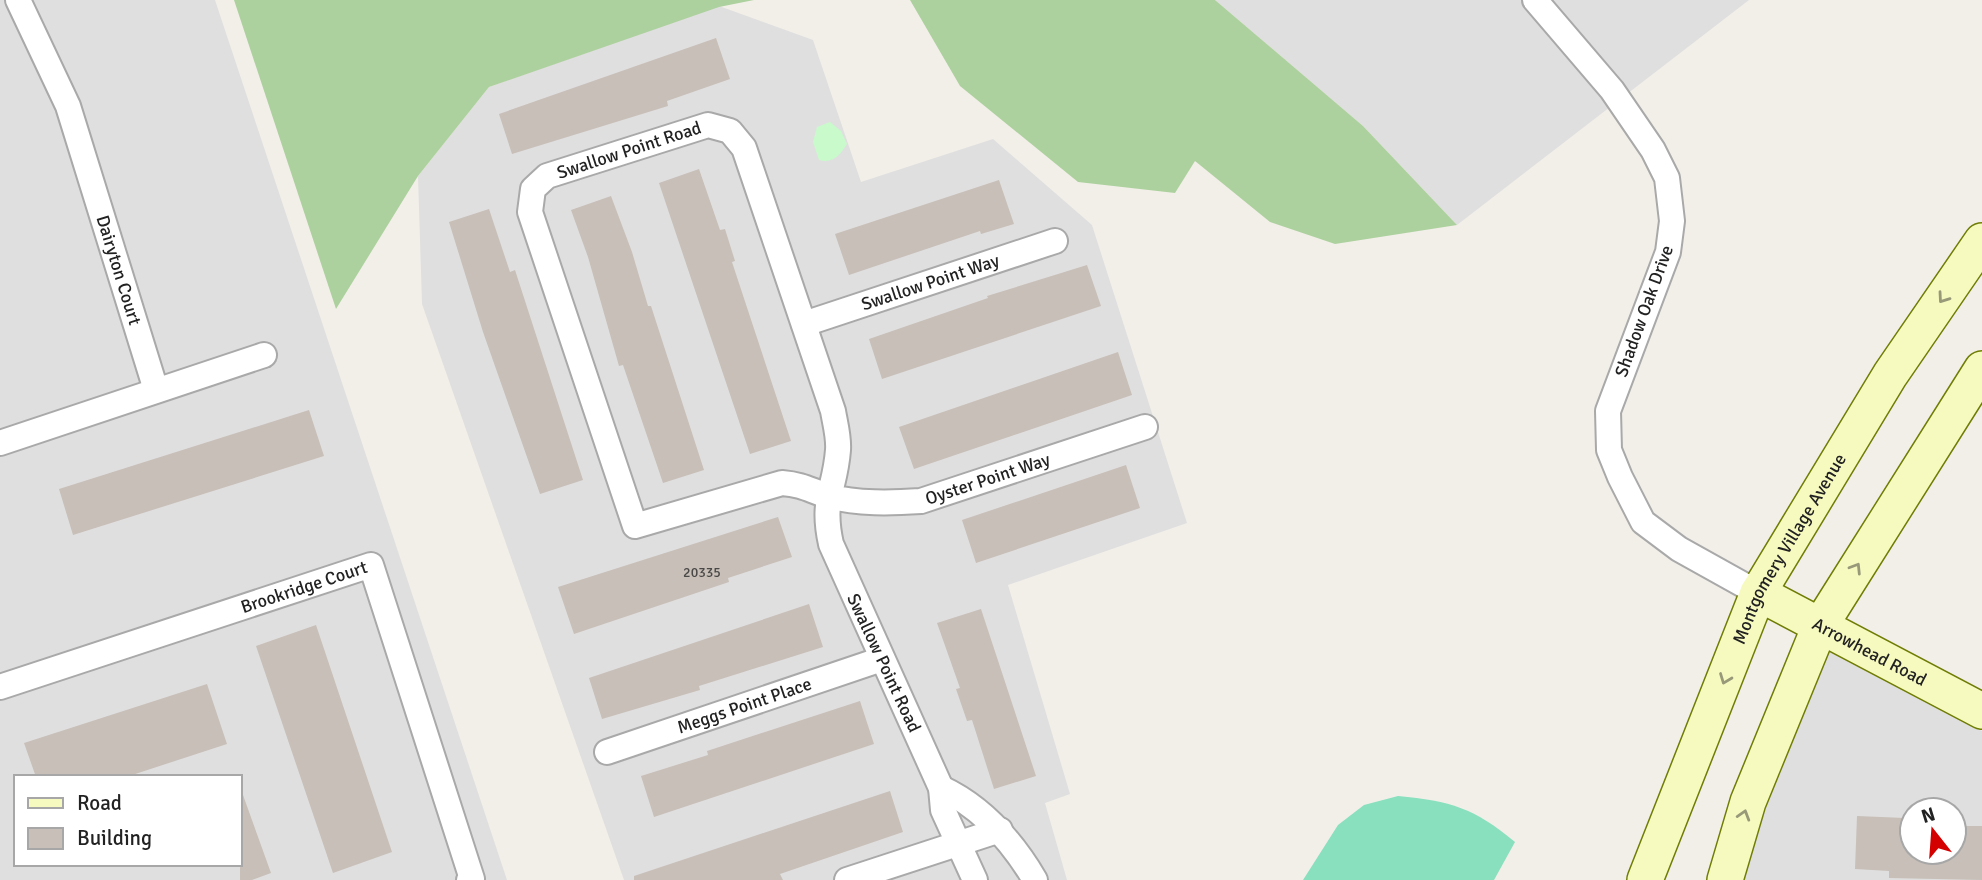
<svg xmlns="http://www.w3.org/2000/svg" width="1982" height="880" viewBox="0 0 1982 880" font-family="Signika,sans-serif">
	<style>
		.residential { fill: #e0dfdf; fill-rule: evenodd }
		.forest { fill: #add19e }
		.park { fill: #c8facc }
		.pitch { fill: #88e0be }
		.building { fill: #c7bfb8 }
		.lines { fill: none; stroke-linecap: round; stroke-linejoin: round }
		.street-casing { stroke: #a9a9a9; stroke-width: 28 }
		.secondary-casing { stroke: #707d05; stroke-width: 38 }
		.street { stroke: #fff; stroke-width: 24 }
		.secondary { stroke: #f7fabf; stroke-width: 35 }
		.oneway { stroke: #979978 }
		.labels { text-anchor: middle; stroke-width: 6; stroke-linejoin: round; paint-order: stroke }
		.number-label { font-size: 14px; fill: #4b4948 }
		.street-label { font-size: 18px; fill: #222; stroke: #fff }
	</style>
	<rect width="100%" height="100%" fill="#f2efe9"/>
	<path class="residential" d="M0,0H215L507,880H0ZM16,777H240V864H16Z
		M1215,0H1749L1457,225L1363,126Z
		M719,6L813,40L861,182L993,139L1092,225L1187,523L1008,585L1070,794L1045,803L1067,880H624L422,304L418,176L489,87Z
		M1830,650L1982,731V880H1744L1763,816ZM1912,810H1954V852H1912Z"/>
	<path class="forest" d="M234,0H754L719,7L489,87L418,176L336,309Z
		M910,0H1215L1363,126L1457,225L1335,244L1270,222L1195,161L1175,193L1078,182L960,86Z"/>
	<path class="park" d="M830,122L841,131L847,144C840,155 833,164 819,160L813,142L817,127Z"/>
	<path class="pitch" d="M1398,796C1451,801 1474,808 1515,842L1494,880H1303L1338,825L1364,805Z"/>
	<path class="building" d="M716,38L730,79L667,101L668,106L512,154L499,114Z
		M699,169L720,230L725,229L735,261L732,262L791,441L750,454L659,183Z
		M999,180L1014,224L981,234L980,231L849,275L835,234Z
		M611,196L632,252L648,306H651L704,470L663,483L623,365L619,366L588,257L571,210Z
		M489,209L510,272L515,270L583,480L540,494L483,332L449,222Z
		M1087,265L1101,306L882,379L869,339L988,298L987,296Z
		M1118,352L1132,395L914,469L899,427Z
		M309,410L324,456L73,535L59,489Z
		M1126,465L1140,508L976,563L962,520Z
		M778,517L792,557L728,578L729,582L574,634L558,587Z
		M809,604L823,647L699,686L700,690L602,719L589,678Z
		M981,609L1036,776L994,789L972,720L967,721L956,689L960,688L937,623Z
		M316,625L392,852L333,873L256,646Z
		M207,684L227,744L126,777H36L24,743Z
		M860,701L874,744L654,817L641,776L708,755L707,751Z
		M890,791L903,832L780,874L783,880H634V876Z
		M240,795H243L271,873L252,880H240Z
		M1857,816L1905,818L1904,827H1912V852H1954V826H1982V880L1889,878V871L1855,869Z"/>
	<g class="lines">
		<defs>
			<g id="street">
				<path id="s1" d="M18,0L68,106L156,390"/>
				<path d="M1535,0L1612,90L1653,150L1667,178L1672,221L1668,252L1608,411L1609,450L1620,477L1643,522L1679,549L1758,593"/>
				<path id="s2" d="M804,324L1055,241"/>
				<path d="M0,443L264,355"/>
				<path id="s3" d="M0,687L371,565L472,879L469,880"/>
				<path id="s4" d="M607,752L882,659"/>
				<path d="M941,788C982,807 1012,841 1035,880"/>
				<path d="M847,880L1000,830"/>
				<path id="s5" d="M975,880L943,810L941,788L831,544C821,499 835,490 838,450C839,437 835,423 833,411L744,148L730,131L708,125L547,176L533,189L530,212L635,526L782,483C804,485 809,490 828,496C858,504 891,503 921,501L1145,427"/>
			</g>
			<g id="secondary">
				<path id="s6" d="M1758,593L1982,711"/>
				<path id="s7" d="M1645,880L1758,593L1890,375L1982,241"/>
				<path d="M1725,880L1748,802L1820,626L1982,369"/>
			</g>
		</defs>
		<use href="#street" class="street-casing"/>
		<use href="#secondary" class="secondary-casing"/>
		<use href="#street" class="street"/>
		<use href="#secondary" class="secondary"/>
	</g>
	<defs><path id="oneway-chevron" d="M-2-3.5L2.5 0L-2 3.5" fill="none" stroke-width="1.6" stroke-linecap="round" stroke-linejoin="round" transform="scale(1.75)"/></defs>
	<g class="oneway">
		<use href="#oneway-chevron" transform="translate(1943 298) rotate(125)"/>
		<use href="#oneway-chevron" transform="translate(1856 568) rotate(-58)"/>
		<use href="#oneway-chevron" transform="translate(1725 679) rotate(111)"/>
		<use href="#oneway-chevron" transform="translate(1744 815) rotate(-73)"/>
	</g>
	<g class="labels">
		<g class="number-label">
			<text x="702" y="577">20335</text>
		</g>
		<g class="street-label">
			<text transform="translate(629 150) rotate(-18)" y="6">Swallow Point Road</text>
			<text dy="6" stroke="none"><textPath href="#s1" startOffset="289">Dairyton Court</textPath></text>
			<text dy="6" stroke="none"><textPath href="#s2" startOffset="133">Swallow Point Way</textPath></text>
			<text transform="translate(1644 311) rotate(-70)" y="6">Shadow Oak Drive</text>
			<text dy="6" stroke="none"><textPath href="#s5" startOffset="1731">Oyster Point Way</textPath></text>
			<text dy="6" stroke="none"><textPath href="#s7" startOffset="362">Montgomery Village Avenue</textPath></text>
			<text dy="6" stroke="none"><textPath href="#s3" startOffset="320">Brookridge Court</textPath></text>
			<text dy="6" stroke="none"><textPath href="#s6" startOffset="126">Arrowhead Road</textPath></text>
			<text transform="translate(884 663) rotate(65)" y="6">Swallow Point Road</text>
			<text dy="6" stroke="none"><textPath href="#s4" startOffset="145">Meggs Point Place</textPath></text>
		</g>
	</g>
	<rect x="14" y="775" width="228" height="91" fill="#ffffff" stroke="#a7a7a7" stroke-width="2"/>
	<rect x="28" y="798" width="35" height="10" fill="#f7fabf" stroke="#a7a7a7" stroke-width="2"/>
	<text x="77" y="810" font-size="21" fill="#222222">Road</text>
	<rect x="28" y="828" width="35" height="21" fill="#c7bfb8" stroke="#a7a7a7" stroke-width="2"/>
	<text x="77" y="845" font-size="21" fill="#222222">Building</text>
	<g transform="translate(1933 831) rotate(343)"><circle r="33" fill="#ffffff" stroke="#a7a7a7" stroke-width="2"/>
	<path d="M0-5L12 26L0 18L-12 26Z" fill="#d40000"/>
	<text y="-10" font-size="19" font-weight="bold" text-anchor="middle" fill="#222222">N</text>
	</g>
</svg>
